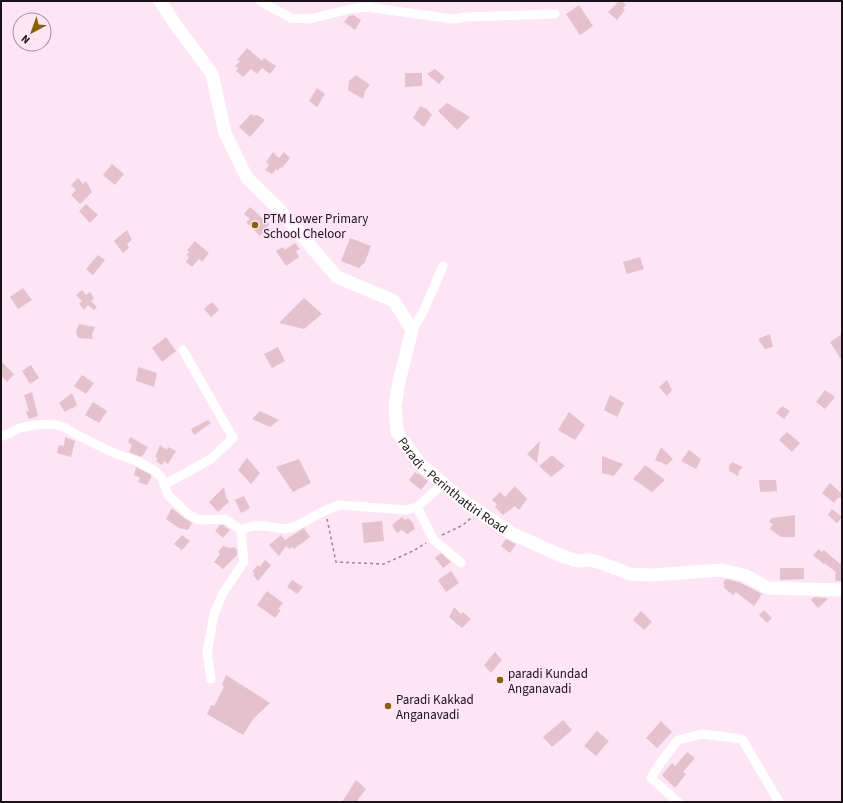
<svg xmlns="http://www.w3.org/2000/svg" width="843" height="803" viewBox="0 0 843 803" font-family="'Source Sans 3',sans-serif">
	<style>
		.building { fill: #e4c1cc }
		.lines { fill: none; stroke-linecap: round; stroke-linejoin: round }
		.path { stroke: #998794; stroke-width: 1.5; stroke-dasharray: 3 3; stroke-linecap: butt }
		.street { stroke: #fff; stroke-width: 9 }
		.secondary { stroke: #fff; stroke-width: 13 }
		.poi-dot { fill: #876100; stroke: #fde5f6; stroke-width: 1.5 }
		.labels { text-anchor: middle; stroke-width: 3; stroke-linejoin: round; paint-order: stroke }
		.poi-label { font-size: 13px; fill: #1b1118; stroke: #fde5f6; text-anchor: start }
		.street-label { font-size: 13px; fill: #1b1118; stroke: #fde5f6 }
	</style>
	<rect width="100%" height="100%" fill="#fde5f6"/>
	<path class="building" d="M619,1H622L626,5L623,8L625,10L617,20L608,12Z
		M579,5L593,26L580,35L566,14Z
		M353,15L361,20L355,30L344,22L349,16Z
		M247,48L262,61L264,58L276,66L270,74L262,68L257,74L251,69L243,77L236,71L238,68L235,66L240,61L237,60Z
		M435,69L445,77L439,84L427,74Z
		M405,73H422V86L405,87Z
		M356,75L370,85L365,91L363,99L348,90L349,81Z
		M317,88L325,94L317,107L309,101Z
		M447,103L470,117L457,130L438,111Z
		M420,106L427,109L432,115L424,127L413,118Z
		M251,114L254,116L256,115L259,116L265,120L250,137L239,127Z
		M273,152L279,158L284,152L290,158L282,168L280,167L278,171L276,169L272,174L265,170L269,165L266,162Z
		M112,164L124,174L115,185L103,175Z
		M78,178L83,184L86,181L92,192L80,204L71,195L76,190L71,185Z
		M86,204L98,215L90,223L79,211Z
		M250,207L269,224L260,236L246,222L250,219L244,214Z
		M127,230L132,240L127,244L129,248L123,253L114,241Z
		M350,238L371,246L365,262L359,268L341,261Z
		M195,241L209,253L202,262L199,259L192,267L186,262L189,257L186,255L189,252L187,250Z
		M295,243L300,249L296,251L299,257L286,266L276,251L283,247L285,250Z
		M98,255L105,260L93,275L86,269Z
		M640,257L644,269L627,274L623,262Z
		M23,288L32,300L18,309L10,297Z
		M82,290L86,295L90,292L94,298L91,301L97,307L94,310L88,305L84,310L79,304L82,301L76,295Z
		M304,298L322,314L304,329L279,323Z
		M212,302L219,310L211,317L204,309Z
		M79,324L95,327L92,334L93,339L78,338L76,331Z
		M770,334L773,347L765,349L758,339Z
		M842,334V361L830,342Z
		M166,337L176,351L162,362L152,348Z
		M278,347L285,361L272,368L264,354Z
		M1,361L14,374L7,382L1,375Z
		M31,365L39,378L30,384L22,371Z
		M138,367L157,373L154,387L136,381Z
		M82,375L94,383L86,394L74,386Z
		M667,380L672,390L667,396L659,387Z
		M825,390L835,397L825,409L816,402Z
		M32,392L38,416L29,419L26,412L29,411L24,395Z
		M72,393L77,405L72,409L71,408L65,412L59,403Z
		M610,395L624,403L617,417L604,410Z
		M93,402L107,411L99,423L85,415Z
		M782,406L790,411L784,419L776,413Z
		M260,411L279,420L270,427L252,419Z
		M569,412L585,425L575,440L558,430Z
		M208,420L211,423L194,435L191,429Z
		M787,432L800,443L792,452L779,440Z
		M65,437L75,441L71,457L57,453L59,445L64,446Z
		M130,437L148,447L142,457L129,452L132,445L128,442Z
		M540,441L537,463L527,454Z
		M160,445L167,450L168,447L176,451L168,464L164,461L162,465L156,461L158,458L155,457Z
		M661,447L673,459L667,465L655,460Z
		M689,450L701,459L696,469L681,461Z
		M552,455L565,466L551,477L539,466Z
		M602,456L623,464L614,476L602,473Z
		M247,458L260,473L251,484L238,470Z
		M299,459L311,483L293,492L276,467Z
		M732,462L743,467L739,471L738,476L729,471V466Z
		M645,465L665,480L652,492L633,479Z
		M136,467L151,475V478L147,485L138,482L140,478L134,475Z
		M415,472L417,474L418,473L428,481L421,490L409,480Z
		M759,480H776L777,491L760,492Z
		M830,483L842,494V497L838,498L834,503L822,493Z
		M515,486L527,499L519,510L515,506L503,515L495,507L497,504L492,500L500,492L505,497Z
		M224,487L226,497L229,502L218,512L209,502Z
		M244,496L250,508L241,513L235,500Z
		M172,508L184,518L192,523L188,530L179,528L166,519Z
		M832,509L842,517L837,523L828,515Z
		M795,515V537H781L770,529L773,524L769,522L772,518Z
		M402,517L405,520L408,518L413,523L415,529L407,534L402,530L397,533L392,525Z
		M382,521L384,541L364,543L362,523Z
		M220,525H223L230,530L223,538L215,531Z
		M304,528L310,537L294,549L292,547L289,549L286,546L279,556L269,545L281,535L285,540Z
		M182,535L190,541L182,550L174,544Z
		M506,539L516,544L510,553L501,546Z
		M223,546L230,548L234,547L237,550V555L223,569L214,562L220,554L218,552Z
		M819,549L822,552L824,550L840,564L842,559V581H836L835,576L836,572L824,563V564L813,555Z
		M441,553L451,562L443,568L435,558Z
		M265,560L271,565L258,581L253,575L255,573L252,572L258,565L260,567Z
		M780,568H804V579L780,580Z
		M451,571L459,583L446,592L438,580Z
		M726,579L741,583L762,594L754,606L736,592L733,595L723,587L725,585L723,583Z
		M292,580L303,587L297,594L287,587Z
		M267,591L283,603L278,609L281,610L275,618L257,605Z
		M814,597L826,598L828,599L818,608L811,600Z
		M454,607L461,614L463,612L471,619L462,628L449,617Z
		M764,610L772,618L767,623L759,615Z
		M641,611L652,622L644,630L633,620Z
		M495,652L502,660L491,673L484,665Z
		M226,675L270,703L254,718L243,735L207,714L211,705L214,706L224,687L222,685Z
		M563,720L572,730L552,747L543,737Z
		M661,721L672,732L657,748L646,738Z
		M597,731L609,741L596,756L584,746Z
		M687,752L695,758L683,772L686,774L675,788L662,775L672,763L675,766Z
		M356,780L366,789L356,802H342Z"/>
	<g class="lines">
		<path class="path" d="M327,519L336,562L384,564L413,551L426,543
			M442,535L463,525L471,518"/>
		<path class="street" d="M260,1L291,18L310,19L350,9L367,7L453,19L465,17L555,14
			M412,330L423,312L443,266
			M1,437L20,428L35,425L52,424L64,427L79,436L109,451L139,462L155,471L162,478L168,495L188,514L198,520L225,519L241,530L252,526H265L284,529L294,527L326,510L339,505L406,510L417,507L443,484
			M164,485L211,459L233,438L183,350
			M417,507L433,539L461,563
			M211,679L207,653L214,614L223,593L244,562L241,530
			M678,802L651,778L661,762L678,740L702,734L742,739L779,802"/>
		<path class="secondary" id="s1" d="M160,1L175,24L212,74L225,133L247,178L278,208L337,277L394,301L412,330L399,382L395,406L397,432L420,464L468,504L511,533L562,556L578,561L589,560L598,562L630,574L652,575L721,570L744,575L768,588L842,590"/>
	</g>
	<g class="poi-dot">
		<circle cx="255" cy="225" r="4"/>
		<circle cx="500" cy="680" r="4"/>
		<circle cx="388" cy="706" r="4"/>
	</g>
	<g class="labels">
		<g class="poi-label">
			<text x="263" y="223">PTM Lower Primary<tspan x="263" dy="15">School Cheloor</tspan></text>
			<text x="508" y="678">paradi Kundad<tspan x="508" dy="15">Anganavadi</tspan></text>
			<text x="396" y="704">Paradi Kakkad<tspan x="396" dy="15">Anganavadi</tspan></text>
		</g>
		<g class="street-label">
			<text dy="5" stroke="none"><textPath href="#s1" startOffset="612">Paradi - Perinthattiri Road</textPath></text>
		</g>
	</g>
	<rect width="843" height="803" fill="none" stroke="#1b1118" stroke-width="4"/>
	<g transform="translate(32 32) rotate(221)"><circle r="19" fill="#fde5f6" stroke="#a3909d"/>
	<path d="M0-3L7 15L0 10L-7 15Z" fill="#876100"/>
	<text y="-6" font-size="11" font-weight="bold" text-anchor="middle" fill="#1b1118">N</text>
	</g>
</svg>
